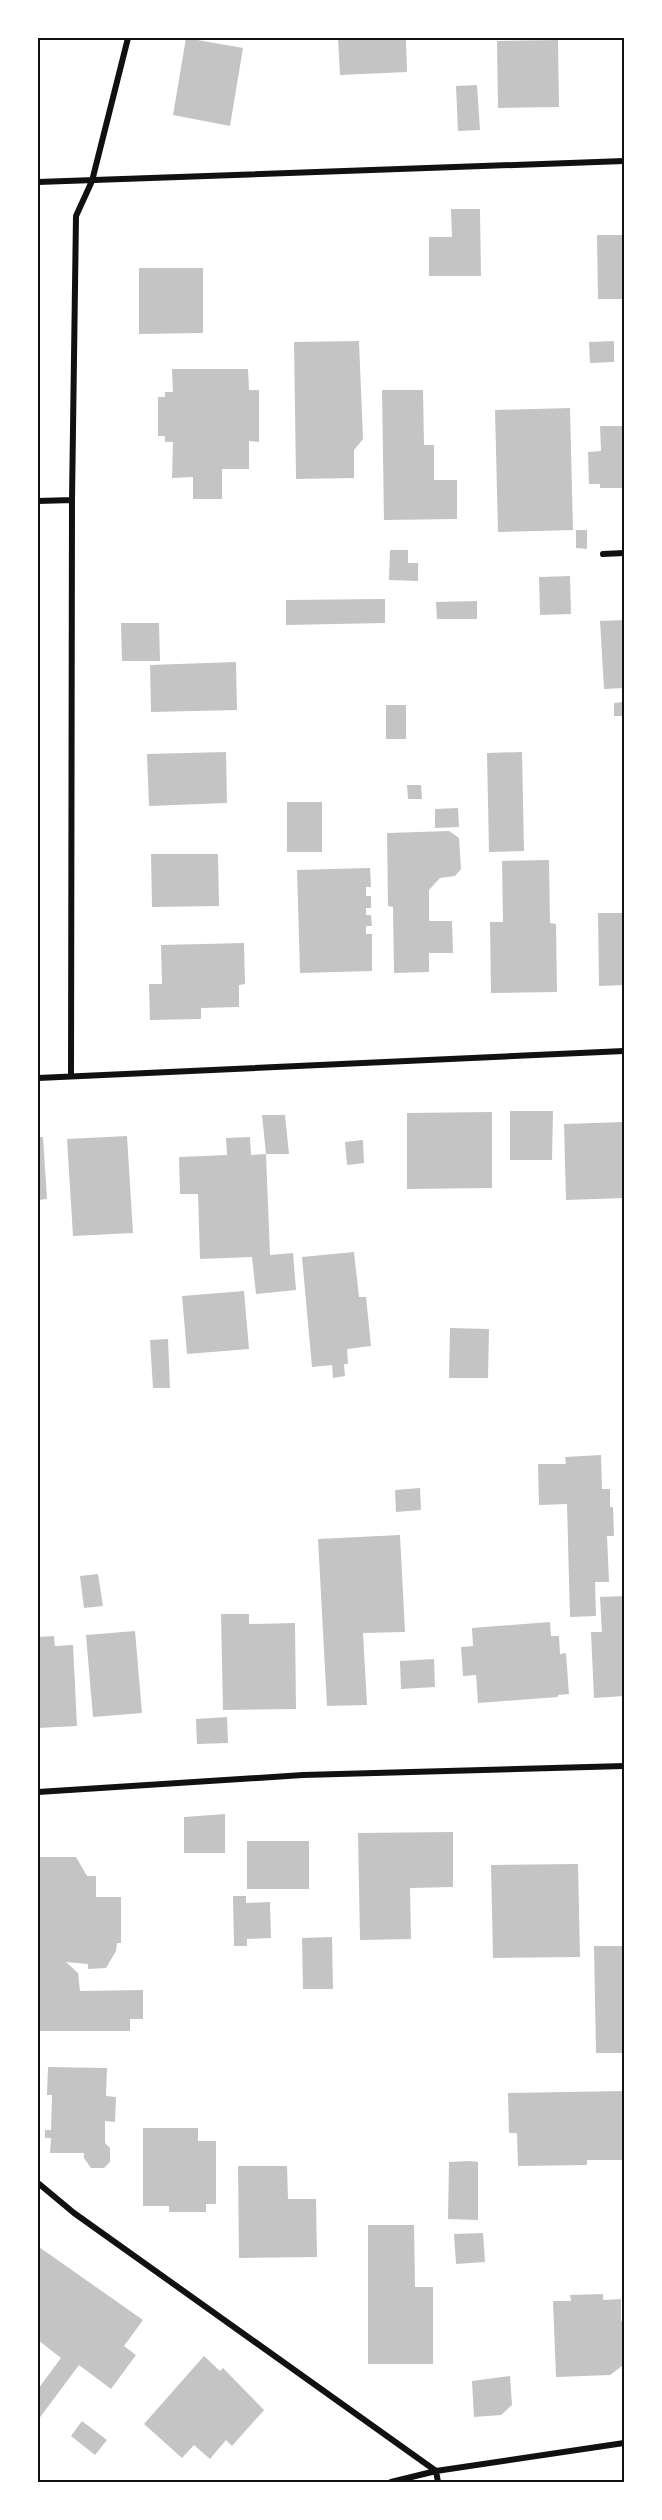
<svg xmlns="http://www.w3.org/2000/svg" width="662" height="2520" viewBox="0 0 662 2520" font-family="'Asap Condensed',sans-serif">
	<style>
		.building { fill: #c4c4c4 }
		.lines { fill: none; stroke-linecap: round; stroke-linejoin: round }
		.minor { stroke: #111; stroke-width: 6 }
		.neatline { fill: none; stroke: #111; stroke-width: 2 }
	</style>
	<rect width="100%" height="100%" fill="#fff"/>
	<path class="building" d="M186,38L243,48L230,126L173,115Z
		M338,38H406L407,72L340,75Z
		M558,40L559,107L498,108L497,41Z
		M477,85L480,130L458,131L456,86Z
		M451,209H480L481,276H429V237H452Z
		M597,235H624V299H598Z
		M139,268H203V333L139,334Z
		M359,341L363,439L354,450V478L296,479L294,342Z
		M614,341V362L590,363L589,342Z
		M172,369H248L249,390H259V442L249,441V469H222V499H193V477L172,478L173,442H165V436H158V397H165V392H173Z
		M382,390H423L424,445H434V480H457V519L384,520Z
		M570,408L573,530L498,532L495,410Z
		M600,426H624V488H600V484H589L588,452L601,451Z
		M576,530H587V549L576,548Z
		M390,550H408V563H418V581L389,580Z
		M570,576L571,614L540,615L539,577Z
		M385,599V623L286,625V600Z
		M477,601V619H437L436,602Z
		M624,620V688L604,689L600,621Z
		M121,623H159L160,661H122Z
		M236,662L237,710L151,712L150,665Z
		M624,702V716H614V703Z
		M386,705H406V739H386Z
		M226,752L227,803L149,806L147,754Z
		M522,752L524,851L489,852L487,753Z
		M407,785H421L422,799H408Z
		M287,802H322V852H287Z
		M458,808L459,827L435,828V809Z
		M449,831L459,838L461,869L455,876L440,878L429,890V921H452L453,953H429V972L394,973L393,907L388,906L387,833Z
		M151,854H218L219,906L152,907Z
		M549,860L550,923L556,924L557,992L491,993L490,922H503L502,861Z
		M370,868L371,887H366V896H371V908H366V915H371L372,926H366V934H372V971L300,973L297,870Z
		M598,913H624V985L599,986Z
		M244,943L245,984L239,985V1007L201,1008V1019L150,1020L149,984H162L161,945Z
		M510,1111H553L552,1160H510Z
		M492,1112V1188L407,1189V1113Z
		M262,1115H285L289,1154H266L270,1255L293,1253L296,1290L256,1294L252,1257L200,1259L198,1194H180L179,1157L227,1155L226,1138L250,1137L251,1155L266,1154Z
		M624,1122V1198L566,1200L564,1124Z
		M127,1136L133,1233L73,1236L67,1139Z
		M38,1137H43L47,1199L38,1200Z
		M363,1140L364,1163L347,1165L345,1142Z
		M354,1252L359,1297H366L371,1346L347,1349L348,1364H344L345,1376L333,1378L332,1365L312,1367L302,1257Z
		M244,1291L249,1349L187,1354L182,1296Z
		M450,1328L489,1329L488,1378H449Z
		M168,1339L170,1388H153L150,1340Z
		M601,1455L602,1489H610V1507H613L614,1536H607L609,1582H595L596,1616L570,1617L567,1504L539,1505L538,1464H566L565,1457Z
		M420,1488L421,1510L396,1512L395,1490Z
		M400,1535L405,1632L363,1633L367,1705L327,1706L318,1539Z
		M98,1574L103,1606L84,1608L80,1576Z
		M624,1596V1696L594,1698L591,1632H602L600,1597Z
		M221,1614H249V1624L295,1623L296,1709L223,1710Z
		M550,1622L551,1636H559L560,1654L566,1653L569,1694L558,1695V1697L478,1703L476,1675L463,1676L461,1647L473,1646L472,1628Z
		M135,1631L142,1713L93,1717L86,1635Z
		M54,1636L55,1646L73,1645L77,1726L38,1728V1637Z
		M434,1659L435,1687L401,1689L400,1661Z
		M227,1717L228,1743L197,1744L196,1719Z
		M225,1814V1853H184V1817Z
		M453,1832V1887L410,1888L411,1939L360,1940L358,1833Z
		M247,1841H309V1889H247Z
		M38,1857H76L87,1876H96V1897H121V1943H117L116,1951L106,1968L88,1969V1964L66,1962L78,1973L80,1991L143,1990V2019H130V2031H38Z
		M578,1864L580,1957L493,1958L491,1865Z
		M233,1896H246V1903L270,1902L271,1938L247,1939V1946H234Z
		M332,1937L333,1989H303L302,1938Z
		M594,1946H624V2053H596Z
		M48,2067L107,2068L106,2096L116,2097L115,2122L105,2121V2143L110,2148V2162L104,2168H91L84,2158V2153H50L51,2138H45V2130H51L52,2095H47Z
		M624,2091V2160H587V2165L518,2166L517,2133H509L508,2093Z
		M143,2128H198V2141H216V2204H206V2212H169V2206H143Z
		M470,2161L478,2162V2220L448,2219L449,2162Z
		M238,2166H287L288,2199H316L317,2257L239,2258Z
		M368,2225H414L415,2287H433V2364H368Z
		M483,2233L485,2262L456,2264L454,2234Z
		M39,2247L143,2320L124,2346L136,2355L111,2389L79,2365L38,2420V2389L61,2358L38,2340Z
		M603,2294V2300L621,2299V2321H624L622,2366L610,2375L556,2377L553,2301H571L570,2295Z
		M204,2356L220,2371L223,2368L264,2410L232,2446L226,2440L210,2459L194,2445L182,2458L144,2424Z
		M510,2376L512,2405L501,2415L474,2417L472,2381Z
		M82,2421L107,2440L95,2455L71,2436Z"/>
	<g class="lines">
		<path class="minor" d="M38,182L624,161
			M38,501L72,500
			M603,554L624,553
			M71,1076L72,500L76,216L92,181L128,38
			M38,1078L624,1051
			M38,1792L303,1775L624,1766
			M38,2183L74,2213L436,2471L438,2482
			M391,2482L436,2471L624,2443"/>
	</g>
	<rect width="662" height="2520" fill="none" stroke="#ffffff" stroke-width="78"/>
	<rect x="39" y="39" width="584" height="2442" class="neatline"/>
</svg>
